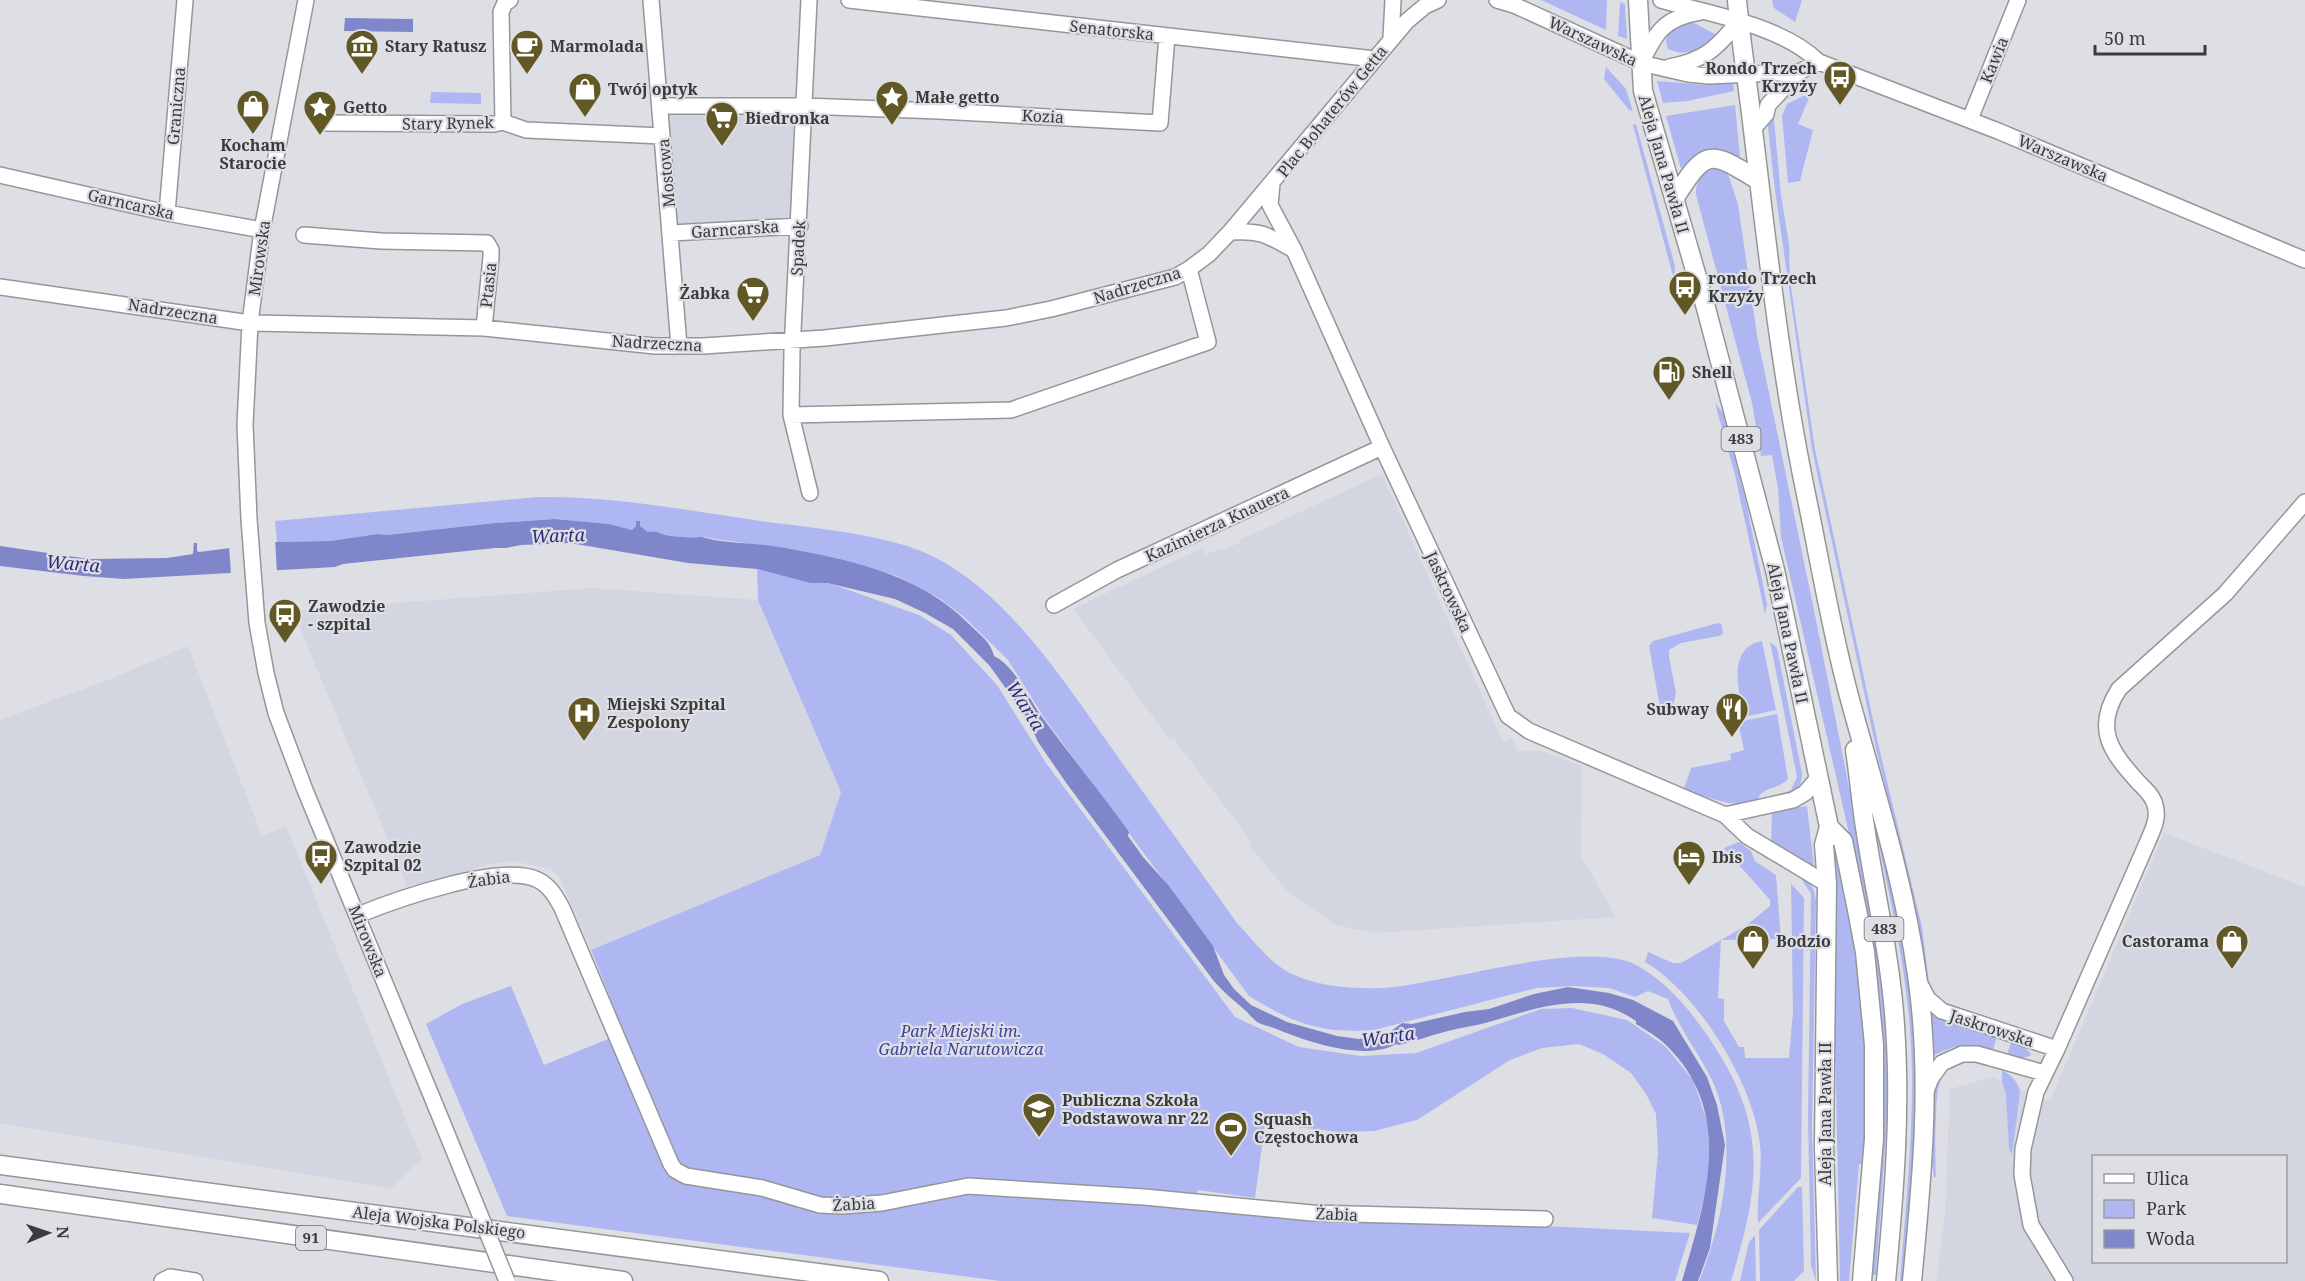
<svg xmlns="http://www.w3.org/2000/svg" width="2305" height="1281" viewBox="0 0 2305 1281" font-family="'Noto Serif',serif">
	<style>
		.built { fill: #d3d5e1; fill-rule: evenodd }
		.green { fill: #afb7f3 }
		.water { fill: #7f86ca }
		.pier { fill: #dedfe4 }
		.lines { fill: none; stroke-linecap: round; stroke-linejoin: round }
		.minor-casing { stroke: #95969a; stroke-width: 18 }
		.major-casing { stroke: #95969a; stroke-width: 21 }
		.minor { stroke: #fff; stroke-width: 15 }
		.major { stroke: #fff; stroke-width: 18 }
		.minor-bridge-casing { stroke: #95969a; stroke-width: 18; stroke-linecap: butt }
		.minor-bridge { stroke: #fff; stroke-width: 15 }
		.labels { text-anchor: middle; stroke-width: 4.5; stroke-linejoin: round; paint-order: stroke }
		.shield { fill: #dedfe4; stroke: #6c6c6f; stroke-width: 1.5 }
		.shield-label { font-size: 15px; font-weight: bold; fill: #3b3b3d }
		.street-label { font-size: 16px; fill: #3b3b3d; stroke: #dedfe4 }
		.poi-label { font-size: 16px; font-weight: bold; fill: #3b3b3d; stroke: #dedfe4; text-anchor: start }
		.park-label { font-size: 16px; font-style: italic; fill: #424396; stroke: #dedfe4 }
		.water-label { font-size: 18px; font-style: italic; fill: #2f2c7d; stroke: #dedfe4 }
	</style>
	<rect width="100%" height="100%" fill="#dedfe4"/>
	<path class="built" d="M797,112L791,220L677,227L667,118L670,113Z
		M1382,474L1503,742L1512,739L1518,751H1540L1582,766L1581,856L1616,917L1374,933L1336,925L1290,894L1250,847L1251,841L1173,738L1170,740L1074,610L1077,607L1202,548L1205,555L1219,549L1221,551L1241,542L1240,540Z
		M591,588L758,600L841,792L820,855L591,950L559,876L550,869L513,861L489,864L439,880L407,886L293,611Z
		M188,646L262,836L286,826L422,1159L391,1188L0,1123V720L113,678Z
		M2164,833L2305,887V1281H1936L1945,1215L1950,1089L1992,1077L2050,1101ZM2094,1156H2286V1262H2094Z"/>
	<path class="green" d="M1541,0H1607L1606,30Z
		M1772,0H1802L1795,22L1774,8Z
		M1620,2L1625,4L1627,39L1618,36Z
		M1694,23L1717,35C1704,49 1687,58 1668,49L1666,43L1667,34L1681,24Z
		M1606,67L1626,89L1633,111L1629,110L1604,79Z
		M1657,81L1706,85L1733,82L1734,91L1688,101L1663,103Z
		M431,92L481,93V104L430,103Z
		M1803,96H1810L1798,124L1813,130L1800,181L1788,183L1782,116L1787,104Z
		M1735,105L1740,157L1738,160C1725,147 1705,146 1691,159C1687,162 1685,166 1681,169L1666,116Z
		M1773,109L1781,195L1789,244L1790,280L1815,449L1880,752L1922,927L1929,983L1935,996L1934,997L1927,983L1910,885L1877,753L1812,449L1774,183L1768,127L1770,113Z
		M1636,124L1675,266L1674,280L1633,125Z
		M1715,168L1728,174L1738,204L1757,335L1815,615L1867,878L1886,1006L1889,1093L1876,1275H1871L1884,1123V1052L1877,971L1860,881L1781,537L1778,488L1772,455L1761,456L1752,403L1696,195C1695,182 1702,171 1715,168Z
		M1715,403L1723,413L1746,502L1767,604L1765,614L1735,475Z
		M538,497C615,496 691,511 768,522C819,529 890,534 936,558C1011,597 1065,683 1113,750C1154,808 1196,865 1237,923C1253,940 1269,962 1290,973C1317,987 1354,989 1383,988C1445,984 1587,937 1638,966C1673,986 1699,1021 1720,1055C1769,1135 1757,1195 1731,1281H1699C1723,1224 1740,1138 1712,1080C1698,1051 1680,1031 1668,999L1648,991L1635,997L1609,988L1572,986L1537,988L1374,1030C1320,1034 1293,1023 1249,996L1045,719L1008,660L964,617L939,598L919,587L894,575L864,566L774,547L701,537C690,538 681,537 671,536C661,535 658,530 648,532L640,526V521L632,530L609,524L555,519L495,523L387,535L378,534L330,541L277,542L275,521Z
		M757,569L810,583H827L843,588L919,615L951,635L997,685L1046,763L1235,1017L1299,1047L1361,1056L1416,1053L1541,1009L1572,1008L1627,1020L1665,1046L1693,1080L1708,1124L1710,1172L1697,1225L1652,1218L1658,1152L1656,1114L1646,1094L1631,1073L1603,1054L1579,1044L1542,1048L1510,1060L1417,1120L1374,1131L1338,1132L1265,1123L1255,1198L1198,1190L1195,1209L1690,1233L1675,1281H1000L507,1216L426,1024L462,1004L511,986L544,1065L608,1039L623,1030L591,950L820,855L841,792L758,600Z
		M1718,623L1722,625L1723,634L1719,636L1681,643L1669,650V657L1676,693L1671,714L1661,712L1649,646L1653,641Z
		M1762,641L1776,710L1744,717C1739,691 1726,648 1762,641Z
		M1770,642L1777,648L1802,773C1802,793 1788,796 1771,799L1791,790L1797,777Z
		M1777,714L1788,779C1778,791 1759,785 1757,804C1728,806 1711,799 1684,789L1691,768L1731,760L1730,754L1744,750L1738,722Z
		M1807,806L1814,867H1810L1771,844L1772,811Z
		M1876,824C1897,908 1916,993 1917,1081C1917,1148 1910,1214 1905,1281H1900C1906,1202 1915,1123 1911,1044C1907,970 1890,899 1875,827Z
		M1831,839H1834C1846,899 1860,959 1865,1021C1869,1068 1866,1116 1863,1164H1859L1849,1281H1840Z
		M1739,842L1751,851L1755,861L1776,875L1781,939L1721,940L1718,998L1724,999V1021L1739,1047H1744L1745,1058H1789L1793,1012L1791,884L1804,898L1801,1178L1758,1223C1756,1197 1763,1171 1760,1145C1754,1084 1698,993 1645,962L1648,952L1673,963H1681L1747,925L1770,906V900L1724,848Z
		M1800,877C1812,882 1815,890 1816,902L1812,1127L1816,1281L1811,1265L1808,1118L1811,894Z
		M1931,1014L1997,1036L1993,1050C1966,1042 1958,1044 1934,1055Z
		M2011,1042L2024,1047L2031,1054L2030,1056L2022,1058L2007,1055Z
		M1971,1059L1987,1066C1941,1053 1937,1078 1936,1116C1935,1137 1935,1156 1936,1177H1934L1931,1156L1935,1084L1948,1064Z
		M2002,1070C2011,1075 2018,1081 2020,1092L2012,1154L2009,1150L2006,1094L2002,1082Z
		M1798,1187H1802L1804,1271L1794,1281H1760L1759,1230Z
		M1755,1235L1756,1281H1740L1749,1242Z"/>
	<path class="water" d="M345,18L413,19V32L344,31Z
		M555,519L609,524L632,530L636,526V521H640V526L648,532C658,530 661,535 671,536C681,537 690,538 701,537C723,543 750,543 773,546C843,558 918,572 969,624C979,634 991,642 994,656C1016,667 1028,698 1042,717C1071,756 1101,793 1129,832L1128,836L1143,857L1169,886L1213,946L1224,975L1234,989L1251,1005L1287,1022L1337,1036L1359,1039L1390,1032L1402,1023L1412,1024L1465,1012L1489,1009L1534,994L1568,987L1609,993L1633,1000L1673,1021L1707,1077L1717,1105L1725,1145L1710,1248L1698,1281H1682C1705,1201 1736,1113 1666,1045C1658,1037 1646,1030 1636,1024V1021C1589,988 1538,1008 1489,1022C1476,1026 1462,1027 1448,1031C1432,1035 1416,1041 1399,1045L1396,1044C1365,1062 1305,1041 1274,1028C1269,1026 1262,1025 1257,1022C1253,1019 1250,1015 1247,1012C1235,1001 1223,992 1213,980L1067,784L1038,742L1028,719L989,665L953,629L925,613L895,599L827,583H810L757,569L688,563L570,543L521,545L506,548H495L343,564L335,567L124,579L84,576L0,566V546L89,559L167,558L193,554L194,543H197V551L199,552L277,542L330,541L378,534L387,535L495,523Z"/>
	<path class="pier" d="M275,539L277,573L231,575L229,544Z"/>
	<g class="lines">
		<defs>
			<path id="minor" d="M306,0L262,230L250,323L245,425L249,519L257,623L266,673L276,713L305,790L436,1107
				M651,0L679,346
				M809,0L792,351L791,415L810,493
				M849,0L1375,59
				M1497,0L1514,5L1641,63L1688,74L1709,76L1799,72L1819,62
				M1661,0C1712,15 1781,25 1819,62L1998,131L2305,260
				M1391,38L1393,0
				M1641,63C1656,32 1664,18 1700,12
				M1669,67C1704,61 1717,48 1739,21
				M660,106H804L939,111L1160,123L1167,36
				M1970,119L2018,0
				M503,122L501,12L505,3L510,0
				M322,123L494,124L503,122L526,130L662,136
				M1753,129L1766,114L1768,105L1799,72
				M0,175L167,213L262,230
				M1272,183L1270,205L1294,250L1382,447L1508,716L1529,731L1725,815L1747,836L1827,884
				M167,213L185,0
				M1230,232C1261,230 1267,235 1294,250
				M671,233L800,226
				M304,235L381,241L487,243L491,250V257L484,328
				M0,287L250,323L484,328L655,346H703L825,338L1006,318L1051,309L1175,277L1189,269L1209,254L1230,232L1407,21L1425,6L1438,0
				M791,415L1011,410L1208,342L1189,269
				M1054,605L1117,570L1382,447
				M1725,815L1793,800L1805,793L1819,777
				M358,915C395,900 501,862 538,880C550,886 556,897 562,908L671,1164L675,1170L686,1176L762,1188L820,1205L842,1206L882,1203L968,1186L1144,1197L1312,1213L1545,1219
				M1919,982L1928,999L1942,1011L2057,1049
				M1926,1091L1931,1078L1942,1063L1962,1054H1977L2044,1073
				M162,1281L170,1277L195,1281
				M2065,1281L2031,1225L2022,1175L2023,1149L2036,1092L2057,1049L2148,841C2153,829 2159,818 2155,805C2153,796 2145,789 2139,783C2111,752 2093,729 2119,689L2225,594L2305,502"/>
			<path id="major" d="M1638,0L1643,91L1706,308L1775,570L1829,827L1824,845L1827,884L1824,1147L1828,1281
				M1737,0C1741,43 1748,86 1753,130C1768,255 1782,381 1808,504C1821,568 1832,633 1849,696C1874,788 1904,880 1917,975C1932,1076 1922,1180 1912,1281
				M1674,199C1706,149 1708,149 1758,180
				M1855,750C1859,776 1861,802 1865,827C1875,894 1891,959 1895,1026C1901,1111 1894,1196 1886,1281
				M1829,827L1843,841L1857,910L1865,952L1874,1045V1139L1862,1281
				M0,1165L879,1281
				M0,1194L623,1281"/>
		</defs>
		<use href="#minor" class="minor-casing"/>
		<use href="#major" class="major-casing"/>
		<use href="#minor" class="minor"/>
		<use href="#major" class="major"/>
		<defs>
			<path id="minor-bridge" d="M436,1107L507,1281"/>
		</defs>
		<use href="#minor-bridge" class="minor-bridge-casing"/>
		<use href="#minor-bridge" class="minor-bridge"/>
	</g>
	<defs>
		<symbol id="museum-pin" viewBox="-11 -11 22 30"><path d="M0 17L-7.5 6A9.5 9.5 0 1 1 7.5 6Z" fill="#625825" stroke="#dedfe4"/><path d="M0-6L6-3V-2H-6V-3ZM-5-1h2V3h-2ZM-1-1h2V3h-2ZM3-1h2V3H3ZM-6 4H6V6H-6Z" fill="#fff"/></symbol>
		<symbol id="cafe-pin" viewBox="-11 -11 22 30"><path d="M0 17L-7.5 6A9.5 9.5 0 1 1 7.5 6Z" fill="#625825" stroke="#dedfe4"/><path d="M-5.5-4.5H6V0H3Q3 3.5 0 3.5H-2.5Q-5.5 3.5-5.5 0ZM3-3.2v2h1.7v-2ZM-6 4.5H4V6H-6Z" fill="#fff"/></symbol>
		<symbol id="bus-pin" viewBox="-11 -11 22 30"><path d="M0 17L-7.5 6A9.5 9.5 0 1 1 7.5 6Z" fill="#625825" stroke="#dedfe4"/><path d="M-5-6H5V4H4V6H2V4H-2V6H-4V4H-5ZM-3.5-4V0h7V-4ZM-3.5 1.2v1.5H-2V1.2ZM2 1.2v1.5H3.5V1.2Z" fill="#fff"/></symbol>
		<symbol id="shop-pin" viewBox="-11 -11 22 30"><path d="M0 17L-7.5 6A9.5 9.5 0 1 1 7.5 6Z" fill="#625825" stroke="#dedfe4"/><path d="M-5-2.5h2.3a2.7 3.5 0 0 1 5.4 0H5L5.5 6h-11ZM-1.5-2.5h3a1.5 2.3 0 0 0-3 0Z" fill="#fff"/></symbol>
		<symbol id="sight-pin" viewBox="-11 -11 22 30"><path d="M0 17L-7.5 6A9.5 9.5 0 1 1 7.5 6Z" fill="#625825" stroke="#dedfe4"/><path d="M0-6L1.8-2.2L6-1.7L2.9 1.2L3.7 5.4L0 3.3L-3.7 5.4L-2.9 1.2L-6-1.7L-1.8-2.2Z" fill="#fff"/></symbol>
		<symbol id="supermarket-pin" viewBox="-11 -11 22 30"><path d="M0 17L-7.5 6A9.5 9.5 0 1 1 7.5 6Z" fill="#625825" stroke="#dedfe4"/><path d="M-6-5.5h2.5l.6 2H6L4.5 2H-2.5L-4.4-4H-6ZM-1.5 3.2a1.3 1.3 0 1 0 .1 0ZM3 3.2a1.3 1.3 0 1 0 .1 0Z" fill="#fff"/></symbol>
		<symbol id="fuel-pin" viewBox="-11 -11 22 30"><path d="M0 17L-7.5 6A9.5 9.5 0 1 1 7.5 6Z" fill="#625825" stroke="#dedfe4"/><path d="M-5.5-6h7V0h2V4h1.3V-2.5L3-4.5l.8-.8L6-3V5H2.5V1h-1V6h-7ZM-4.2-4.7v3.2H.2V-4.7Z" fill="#fff"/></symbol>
		<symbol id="restaurant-pin" viewBox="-11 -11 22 30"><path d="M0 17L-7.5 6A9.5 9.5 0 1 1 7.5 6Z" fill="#625825" stroke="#dedfe4"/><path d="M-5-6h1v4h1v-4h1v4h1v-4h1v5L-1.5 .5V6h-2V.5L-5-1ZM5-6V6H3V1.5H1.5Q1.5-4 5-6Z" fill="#fff"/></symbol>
		<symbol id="hospital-pin" viewBox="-11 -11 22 30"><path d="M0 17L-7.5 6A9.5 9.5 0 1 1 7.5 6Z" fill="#625825" stroke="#dedfe4"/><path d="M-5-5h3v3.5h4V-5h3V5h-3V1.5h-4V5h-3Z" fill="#fff"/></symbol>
		<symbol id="hotel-pin" viewBox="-11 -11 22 30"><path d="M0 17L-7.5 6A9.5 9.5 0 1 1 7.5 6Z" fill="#625825" stroke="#dedfe4"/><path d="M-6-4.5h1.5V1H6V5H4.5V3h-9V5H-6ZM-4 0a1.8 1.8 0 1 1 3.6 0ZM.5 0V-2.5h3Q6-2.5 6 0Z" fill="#fff"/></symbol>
		<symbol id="school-pin" viewBox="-11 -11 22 30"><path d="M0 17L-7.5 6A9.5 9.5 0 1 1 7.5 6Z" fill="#625825" stroke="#dedfe4"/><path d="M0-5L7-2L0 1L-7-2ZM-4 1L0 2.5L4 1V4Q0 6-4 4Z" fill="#fff"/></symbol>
		<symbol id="stadium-pin" viewBox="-11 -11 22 30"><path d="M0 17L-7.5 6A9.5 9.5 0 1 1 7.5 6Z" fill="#625825" stroke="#dedfe4"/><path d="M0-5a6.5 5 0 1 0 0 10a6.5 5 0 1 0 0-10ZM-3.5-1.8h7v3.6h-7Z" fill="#fff"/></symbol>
	</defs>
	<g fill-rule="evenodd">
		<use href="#museum-pin" x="343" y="27" width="38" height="52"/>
		<use href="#cafe-pin" x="508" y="27" width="38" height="52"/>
		<use href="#bus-pin" x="1821" y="58" width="38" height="52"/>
		<use href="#shop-pin" x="566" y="70" width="38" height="52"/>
		<use href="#sight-pin" x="873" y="78" width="38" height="52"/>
		<use href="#shop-pin" x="234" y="87" width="38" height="52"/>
		<use href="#sight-pin" x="301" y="88" width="38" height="52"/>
		<use href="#supermarket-pin" x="703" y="99" width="38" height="52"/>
		<use href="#bus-pin" x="1666" y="268" width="38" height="52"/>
		<use href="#supermarket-pin" x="734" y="274" width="38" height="52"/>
		<use href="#fuel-pin" x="1650" y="353" width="38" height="52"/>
		<use href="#bus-pin" x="266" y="596" width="38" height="52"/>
		<use href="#restaurant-pin" x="1713" y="690" width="38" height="52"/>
		<use href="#hospital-pin" x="565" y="694" width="38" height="52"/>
		<use href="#bus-pin" x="302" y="837" width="38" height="52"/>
		<use href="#hotel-pin" x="1670" y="838" width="38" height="52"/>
		<use href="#shop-pin" x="1734" y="922" width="38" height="52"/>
		<use href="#shop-pin" x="2213" y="922" width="38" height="52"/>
		<use href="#school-pin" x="1020" y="1090" width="38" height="52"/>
		<use href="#stadium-pin" x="1212" y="1109" width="38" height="52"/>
	</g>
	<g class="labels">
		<g class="shield">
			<rect x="1721.5" y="427" width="39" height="24" rx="4.5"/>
			<rect x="1864.5" y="917" width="39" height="24" rx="4.5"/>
			<rect x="296" y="1226" width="30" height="24" rx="4.5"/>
		</g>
		<g class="shield-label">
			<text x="1741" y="444">483</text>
			<text x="1884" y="934">483</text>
			<text x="311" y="1243">91</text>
		</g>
		<g class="street-label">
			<text transform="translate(1112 30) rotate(6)" y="6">Senatorska</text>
			<text transform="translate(1593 41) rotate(25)" y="6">Warszawska</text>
			<text transform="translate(1994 60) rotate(-68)" y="6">Kawia</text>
			<text transform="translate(176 106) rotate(-85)" y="6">Graniczna</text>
			<text transform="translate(1332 111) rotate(-51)" y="6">Plac Bohaterów Getta</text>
			<text transform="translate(1043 116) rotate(3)" y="6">Kozia</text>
			<text transform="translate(448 123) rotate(-1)" y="6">Stary Rynek</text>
			<text transform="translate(2063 158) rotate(23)" y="6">Warszawska</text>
			<text transform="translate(1664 164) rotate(74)" y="6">Aleja Jana Pawła II</text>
			<text transform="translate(666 173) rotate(-95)" y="6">Mostowa</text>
			<text transform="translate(131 204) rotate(13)" y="6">Garncarska</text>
			<text transform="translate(735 229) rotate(-4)" y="6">Garncarska</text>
			<text transform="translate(798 248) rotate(-87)" y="6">Spadek</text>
			<text transform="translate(259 258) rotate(-82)" y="6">Mirowska</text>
			<text transform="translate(488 285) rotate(-84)" y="6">Ptasia</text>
			<text transform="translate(1137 285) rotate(-17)" y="6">Nadrzeczna</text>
			<text transform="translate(173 311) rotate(9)" y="6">Nadrzeczna</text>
			<text transform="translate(657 343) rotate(3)" y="6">Nadrzeczna</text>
			<text transform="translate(1217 524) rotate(-25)" y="6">Kazimierza Knauera</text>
			<text transform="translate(1449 592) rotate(65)" y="6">Jaskrowska</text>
			<text transform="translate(1788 633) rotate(78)" y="6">Aleja Jana Pawła II</text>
			<text transform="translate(489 879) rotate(-8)" y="6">Żabia</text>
			<text transform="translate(368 941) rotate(68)" y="6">Mirowska</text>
			<text transform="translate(1992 1028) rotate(18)" y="6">Jaskrowska</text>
			<text transform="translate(1825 1114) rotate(-90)" y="6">Aleja Jana Pawła II</text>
			<text transform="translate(854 1204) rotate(-3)" y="6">Żabia</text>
			<text transform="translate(1337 1214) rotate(3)" y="6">Żabia</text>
			<text transform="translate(439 1222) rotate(7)" y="6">Aleja Wojska Polskiego</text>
		</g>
		<g class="poi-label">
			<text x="385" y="52">Stary Ratusz</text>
			<text x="550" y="52">Marmolada</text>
			<text x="1817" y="74" text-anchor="end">Rondo Trzech<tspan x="1817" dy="18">Krzyży</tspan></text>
			<text x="608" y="95">Twój optyk</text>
			<text x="915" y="103">Małe getto</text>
			<text x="343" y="113">Getto</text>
			<text x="745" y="124">Biedronka</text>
			<text x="253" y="151" text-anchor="middle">Kocham<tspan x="253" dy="18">Starocie</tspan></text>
			<text x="1708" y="284">rondo Trzech<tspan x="1708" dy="18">Krzyży</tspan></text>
			<text x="730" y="299" text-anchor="end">Żabka</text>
			<text x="1692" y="378">Shell</text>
			<text x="308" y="612">Zawodzie<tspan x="308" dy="18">- szpital</tspan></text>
			<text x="607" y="710">Miejski Szpital<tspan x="607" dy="18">Zespolony</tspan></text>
			<text x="1709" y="715" text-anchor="end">Subway</text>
			<text x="344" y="853">Zawodzie<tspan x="344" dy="18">Szpital 02</tspan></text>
			<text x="1712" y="863">Ibis</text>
			<text x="1776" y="947">Bodzio</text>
			<text x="2209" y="947" text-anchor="end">Castorama</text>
			<text x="1062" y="1106">Publiczna Szkoła<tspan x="1062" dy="18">Podstawowa nr 22</tspan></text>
			<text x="1254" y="1125">Squash<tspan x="1254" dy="18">Częstochowa</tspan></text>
		</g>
		<g class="park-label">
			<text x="961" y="1037">Park Miejski im.<tspan x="961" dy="18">Gabriela Narutowicza</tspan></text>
		</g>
		<g class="water-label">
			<text transform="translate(558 536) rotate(-2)" y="6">Warta</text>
			<text transform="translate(73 564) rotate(5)" y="6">Warta</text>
			<text transform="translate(1025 706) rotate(58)" y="6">Warta</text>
			<text transform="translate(1388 1037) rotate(-8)" y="6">Warta</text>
		</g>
	</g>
	<rect x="2092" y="1155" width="195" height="108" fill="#dedfe4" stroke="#9d9da1" stroke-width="1.5"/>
	<rect x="2104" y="1174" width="30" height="9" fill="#ffffff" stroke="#9d9da1" stroke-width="1.5"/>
	<text x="2146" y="1185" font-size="18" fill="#3b3b3d">Ulica</text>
	<rect x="2104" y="1200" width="30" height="18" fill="#afb7f3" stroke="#9d9da1" stroke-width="1.5"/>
	<text x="2146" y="1215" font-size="18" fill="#3b3b3d">Park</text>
	<rect x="2104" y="1230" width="30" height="18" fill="#7f86ca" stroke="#9d9da1" stroke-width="1.5"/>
	<text x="2146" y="1245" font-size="18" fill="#3b3b3d">Woda</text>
	<g transform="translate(48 1233) rotate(88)" stroke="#dedfe4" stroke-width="4.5" paint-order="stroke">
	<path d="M0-4.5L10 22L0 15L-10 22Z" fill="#3b3b3d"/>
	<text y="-9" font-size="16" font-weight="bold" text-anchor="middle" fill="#3b3b3d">N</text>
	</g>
	<path d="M2095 45v9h110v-9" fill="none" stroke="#3b3b3d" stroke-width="3"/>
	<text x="2104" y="45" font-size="18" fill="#3b3b3d" stroke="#dedfe4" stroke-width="4.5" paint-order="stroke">50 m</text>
</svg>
